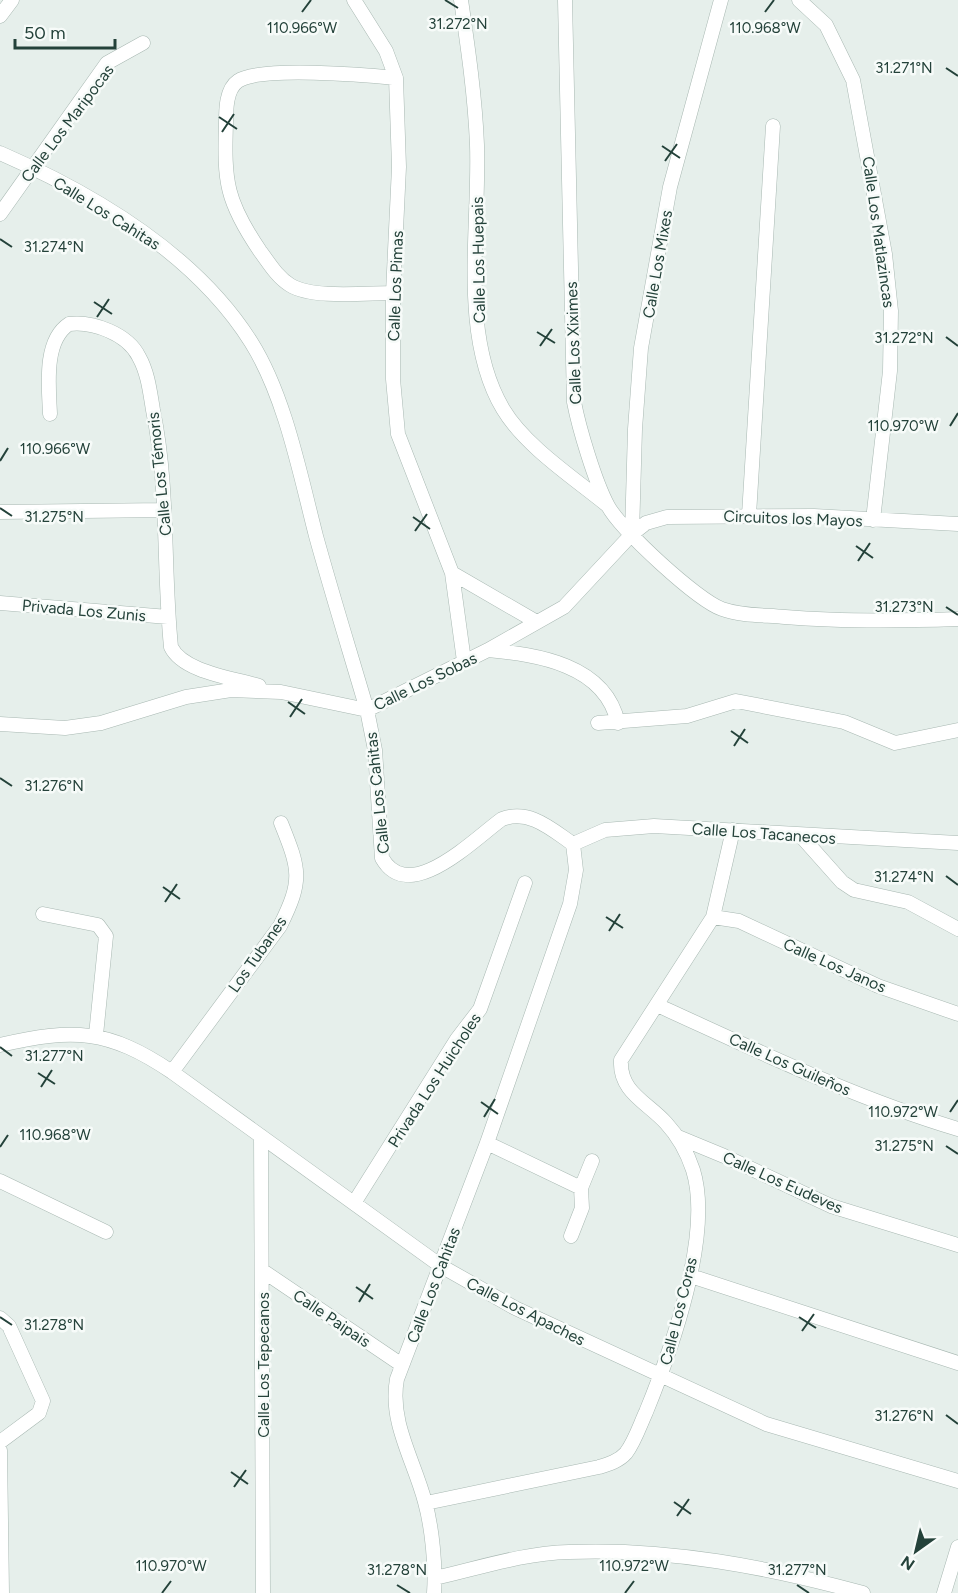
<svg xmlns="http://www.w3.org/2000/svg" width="958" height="1593" viewBox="0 0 958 1593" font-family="Figtree,sans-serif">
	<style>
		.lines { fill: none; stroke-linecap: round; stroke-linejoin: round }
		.minor-casing { stroke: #a8b8b2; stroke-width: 15 }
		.minor { stroke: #fff; stroke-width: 14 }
		.ticks { fill: none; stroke: #24423a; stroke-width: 2 }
		.labels { text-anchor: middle; stroke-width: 5; stroke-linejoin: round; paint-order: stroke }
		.street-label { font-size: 16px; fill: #24423a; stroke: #f7fbf9 }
		.ticks-label { font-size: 15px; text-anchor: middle; fill: #24423a; stroke: #f7fbf9; stroke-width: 5; stroke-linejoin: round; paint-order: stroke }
	</style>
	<rect width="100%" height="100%" fill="#e6efeb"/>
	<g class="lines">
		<defs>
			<path id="minor" d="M354,0L386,51L396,78L399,167L393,293V379L398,434L452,573L535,621
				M461,0C468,48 475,96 477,145C480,228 459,335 503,409C525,446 574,478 607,505
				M565,0L574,402C579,428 595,482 608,506C621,530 697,600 722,609C742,616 764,615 785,617C843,622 900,621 958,619
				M799,0L826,25L853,80L885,254L891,311L890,371L873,520
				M0,16L12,0
				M0,153C94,194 195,253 251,342C285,396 300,474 316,536C332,594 350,652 367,710L375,750L382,858C409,906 474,839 502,819C530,809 551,829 573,844L576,870L570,904L487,1143L397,1379C389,1422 414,1460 425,1502C432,1527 436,1567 434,1593
				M0,214L107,63L143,43
				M393,293C366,293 312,299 290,285C277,277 269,263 260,251C226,201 224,182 226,123C226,110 226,89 238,81C260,66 366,75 396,78
				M50,414C49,388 43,341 69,324C93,321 128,334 139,357C148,373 150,392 153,410C169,488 163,568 171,647C183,672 233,678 259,686
				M0,512L164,510
				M749,515L773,126
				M632,534L635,429L641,348L670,187L721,0
				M452,573L464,661
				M0,603L168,617
				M488,650C537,655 605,664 618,723
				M598,723L687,716L736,701L844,722L895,743L958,730
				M0,724L65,728L101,723L186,697L231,690L281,692L367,710L488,650L564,607L632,534L646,523L667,517L814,516L958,524
				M801,836L842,882L854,890L908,902L958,929
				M573,844L605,830L654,826L958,843
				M43,914L98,925L106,936L96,1035
				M713,917L739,921L878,986L958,1014
				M657,1005C756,1050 854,1098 958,1129
				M0,1045C74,1028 108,1029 172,1072L441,1266L515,1308L766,1424L958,1481
				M172,1072L280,926C303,880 300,870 281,823
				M261,1136L263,1593
				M678,1137L724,1156L831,1206L958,1245
				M487,1143L581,1188L582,1208L571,1236
				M0,1181L106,1232
				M581,1188L592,1161
				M354,1203L457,1039L480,1009L525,883
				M263,1271L402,1365
				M691,1276L958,1363
				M0,1318L9,1326L43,1401L39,1413L0,1442
				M0,1450L2,1593
				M426,1503L599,1467C609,1464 619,1461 626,1453C635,1441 640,1425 646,1412C671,1351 713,1234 693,1170C687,1152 679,1137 666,1123C647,1102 619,1092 621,1060L713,917L733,830
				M435,1578C479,1568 524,1553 569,1552C669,1548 767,1567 863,1593
				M944,1593L958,1547"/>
		</defs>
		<use href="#minor" class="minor-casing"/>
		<use href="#minor" class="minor"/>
	</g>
	<path class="ticks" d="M445,0L458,8M302,12L311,0M765,12L774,0M946,68L958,76M219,117L237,129M222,132L234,114M662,146L680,158M665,161L677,144M0,239L12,247M94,302L112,314M97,317L109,299M537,332L555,343M946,337L958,346M540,346L552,329M950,426L958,413M0,461L8,448M0,508L12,516M413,517L430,529M415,531L427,514M856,546L873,558M858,561L870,543M946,607L958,615M288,702L305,714M290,717L302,699M731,731L748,743M734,746L745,729M0,778L12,786M946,876L958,885M163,887L180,899M165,902L177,884M606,917L623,928M609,931L620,914M0,1047L12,1056M38,1073L55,1084M41,1087L52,1070M481,1102L498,1114M950,1112L958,1100M484,1117L495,1099M946,1146L958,1154M0,1147L8,1135M356,1287L373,1299M359,1302L370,1284M0,1317L12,1325M799,1317L816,1328M802,1331L814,1314M946,1415L958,1424M231,1472L248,1484M234,1487L246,1470M674,1502L691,1514M677,1516L689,1499M397,1585L410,1593M797,1585L809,1593M162,1593L171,1581M625,1593L634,1581"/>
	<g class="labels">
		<g class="street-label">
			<text transform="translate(67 123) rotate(-53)" y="6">Calle Los Maripocas</text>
			<text transform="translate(107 213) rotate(32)" y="6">Calle Los Cahitas</text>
			<text transform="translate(879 232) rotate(82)" y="6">Calle Los Matlazincas</text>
			<text transform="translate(478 260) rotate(-91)" y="6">Calle Los Huepais</text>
			<text transform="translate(657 264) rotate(-80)" y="6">Calle Los Mixes</text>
			<text transform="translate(395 286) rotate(-88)" y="6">Calle Los Pimas</text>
			<text transform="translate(573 343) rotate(-92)" y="6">Calle Los Xiximes</text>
			<text transform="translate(159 474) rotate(-96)" y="6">Calle Los Témoris</text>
			<text transform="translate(793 518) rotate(2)" y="6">Circuitos los Mayos</text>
			<text transform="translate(84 610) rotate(5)" y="6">Privada Los Zunis</text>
			<text transform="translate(425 681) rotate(-26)" y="6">Calle Los Sobas</text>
			<text transform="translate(377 793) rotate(-96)" y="6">Calle Los Cahitas</text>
			<text transform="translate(764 833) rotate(4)" y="6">Calle Los Tacanecos</text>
			<text transform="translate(257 954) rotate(-55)" y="6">Los Tubanes</text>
			<text transform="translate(835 965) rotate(24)" y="6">Calle Los Janos</text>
			<text transform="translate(790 1064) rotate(24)" y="6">Calle Los Guileños</text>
			<text transform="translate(434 1080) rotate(-57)" y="6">Privada Los Huicholes</text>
			<text transform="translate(783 1182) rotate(24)" y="6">Calle Los Eudeves</text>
			<text transform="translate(433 1285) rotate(-69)" y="6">Calle Los Cahitas</text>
			<text transform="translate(526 1311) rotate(27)" y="6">Calle Los Apaches</text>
			<text transform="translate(678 1311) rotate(-76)" y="6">Calle Los Coras</text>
			<text transform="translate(332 1318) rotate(34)" y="6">Calle Paipais</text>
			<text transform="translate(263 1365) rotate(-90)" y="6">Calle Los Tepecanos</text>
		</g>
	</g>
	<g class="ticks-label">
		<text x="458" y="29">31.272°N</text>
		<text x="302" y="33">110.966°W</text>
		<text x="765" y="33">110.968°W</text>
		<text x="904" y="73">31.271°N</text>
		<text x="54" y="252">31.274°N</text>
		<text x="904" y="343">31.272°N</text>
		<text x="903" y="431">110.970°W</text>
		<text x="55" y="454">110.966°W</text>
		<text x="54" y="522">31.275°N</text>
		<text x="904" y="612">31.273°N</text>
		<text x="54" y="791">31.276°N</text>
		<text x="904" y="882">31.274°N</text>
		<text x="54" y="1061">31.277°N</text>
		<text x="903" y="1117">110.972°W</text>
		<text x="55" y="1140">110.968°W</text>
		<text x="904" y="1151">31.275°N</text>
		<text x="54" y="1330">31.278°N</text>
		<text x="904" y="1421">31.276°N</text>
		<text x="171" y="1571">110.970°W</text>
		<text x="634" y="1571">110.972°W</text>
		<text x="397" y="1575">31.278°N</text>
		<text x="797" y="1575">31.277°N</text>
	</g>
	<g transform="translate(916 1551) rotate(214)" stroke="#f7fbf9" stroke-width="4.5" paint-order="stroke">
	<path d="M0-4.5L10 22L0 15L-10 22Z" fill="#24423a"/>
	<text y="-9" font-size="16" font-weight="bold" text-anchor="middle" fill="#24423a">N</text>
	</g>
	<path d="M15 39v9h100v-9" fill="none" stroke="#24423a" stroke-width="3"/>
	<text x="24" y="39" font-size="18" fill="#24423a" stroke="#f7fbf9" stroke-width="4.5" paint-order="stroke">50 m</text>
</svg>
